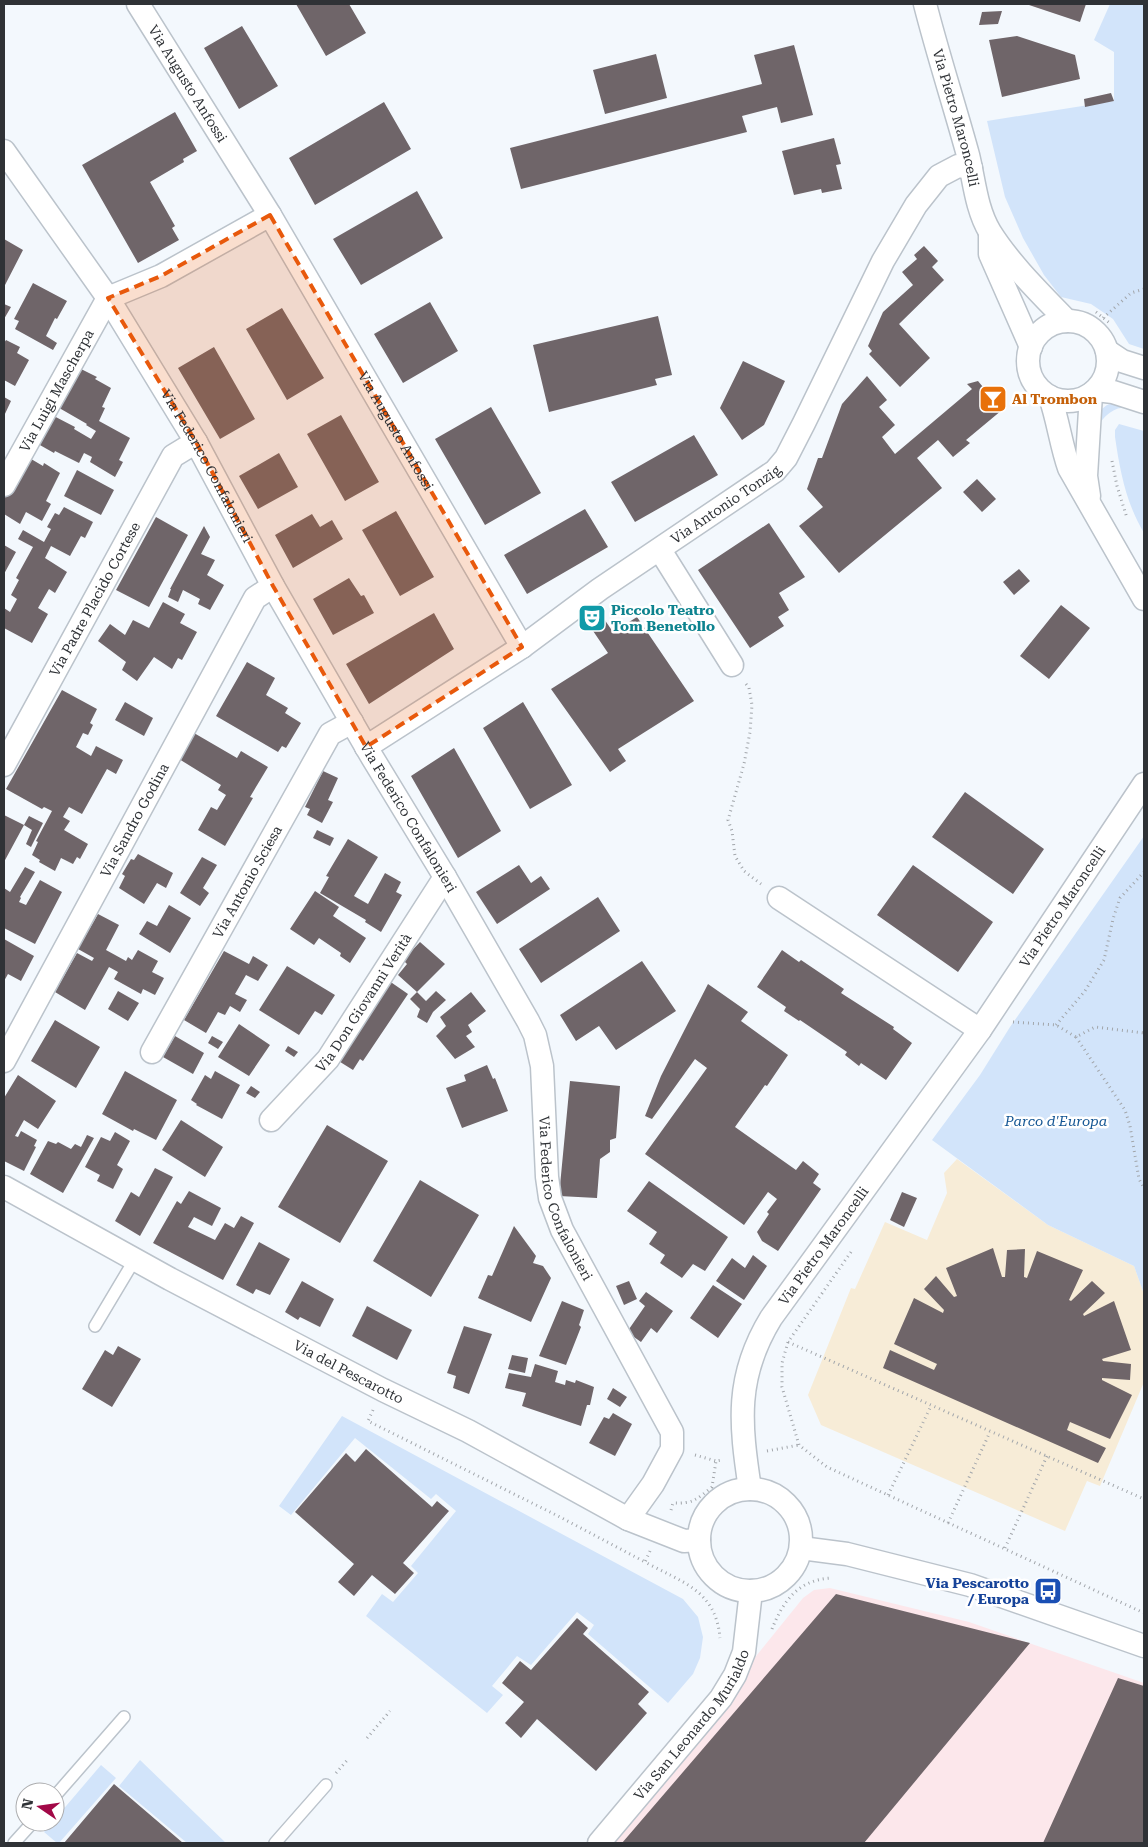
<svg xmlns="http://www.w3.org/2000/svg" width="1148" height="1847" viewBox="0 0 1148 1847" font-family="'Roboto Serif',serif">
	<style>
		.commercial { fill: #fce7eb }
		.education { fill: #f7ecd7 }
		.green { fill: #d2e4fa }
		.building { fill: #6f6569 }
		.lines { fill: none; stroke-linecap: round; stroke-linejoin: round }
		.lane-casing { stroke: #bbc3cb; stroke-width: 14 }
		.street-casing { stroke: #bbc3cb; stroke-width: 25 }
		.path { stroke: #a2a6ab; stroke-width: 3; stroke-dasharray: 1 4; stroke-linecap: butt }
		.lane { stroke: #fff; stroke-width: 11 }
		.street { stroke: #fff; stroke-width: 22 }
		.marked { fill: #e8590c; fill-opacity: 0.2; stroke: #e8590c; stroke-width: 4; stroke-dasharray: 10 6; stroke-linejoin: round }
		.labels { text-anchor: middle; stroke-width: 5; stroke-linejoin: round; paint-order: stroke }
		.street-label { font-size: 14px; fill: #2f3236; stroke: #fff }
		.food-label { font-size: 14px; font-weight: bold; fill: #c56008; stroke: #fff; text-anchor: start }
		.culture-label { font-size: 14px; font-weight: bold; fill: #0d838f; stroke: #fff; text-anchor: start }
		.park-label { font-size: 14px; font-style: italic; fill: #135593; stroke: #fff }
		.transit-label { font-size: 14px; font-weight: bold; fill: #164399; stroke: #fff; text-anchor: end }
	</style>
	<rect width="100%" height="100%" fill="#f3f8fd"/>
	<path class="commercial" d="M830,1588L969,1622L1144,1683V1843H605L803,1598L814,1590Z"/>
	<path class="education" d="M957,1159L1048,1225L1134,1266L1144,1294V1382L1100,1486L1087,1481L1065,1531L821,1425L808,1395L851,1288L855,1289L885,1222L927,1240L947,1193L944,1173Z"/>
	<path class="green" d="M1110,4H1144V349L1129,344L1113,319L1091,304L1061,297L1044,275L1023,238L1005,197L987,121L1114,101V52L1094,40Z
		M1114,403L1129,407C1112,407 1105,416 1096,428L1098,412L1107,405Z
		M1119,424L1144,431V533C1126,503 1120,471 1115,437V430Z
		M1144,836V1294L1134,1266L1048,1225L932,1140L980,1075L1010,1027Z
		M342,1416L683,1599L698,1617L703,1637L700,1658L693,1674L668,1703L588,1634L594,1625L577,1612L531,1665L517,1656L492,1686L503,1695L487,1713L366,1616L382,1594L393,1602L418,1573L411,1566L456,1511L436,1494L431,1499L355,1438L291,1515L279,1506Z
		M140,1760L226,1843H187L119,1786Z
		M101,1765L116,1778L59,1843H57L44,1832L52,1822H55V1819Z"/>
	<path class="building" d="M296,4H349L366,33L326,56Z
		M1026,4H1086L1080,22Z
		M1002,11L998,24L979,25L982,12Z
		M242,26L278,86L239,109L204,48Z
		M1017,36L1075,55L1080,79L1002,97L989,40Z
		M794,45L813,115L781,123L777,107L742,116L747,132L521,189L510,148L762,84L754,55Z
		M656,54L667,98L605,114L593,70Z
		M1111,93L1114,101L1085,107L1084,99Z
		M384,102L411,149L315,205L289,158Z
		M175,112L197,151L183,159L184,162L150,182L175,226L172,228L179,240L138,263L82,165Z
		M834,138L841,164L836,165L842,189L822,193L821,189L794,195L782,151Z
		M417,191L443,238L361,285L333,239Z
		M4,239L23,250L4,287Z
		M924,246L938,261L932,267L944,280L899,324L930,358L900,387L869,354L872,351L868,346L883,312L913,285L902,272L917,259L914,255Z
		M33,283L67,301L57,319L55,318L46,336L57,343L53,350L15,329L19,321L14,319Z
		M430,302L458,351L403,383L374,334Z
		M4,304L11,307L4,319Z
		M282,308L324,378L287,400L246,329Z
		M658,316L672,375L655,379L657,385L549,412L533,345Z
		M6,340L20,347L17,353L29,360L15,386L4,380V343Z
		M214,347L255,419L220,439L178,368Z
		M743,361L785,381L764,425L742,440L720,408Z
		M77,367L97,377L95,379L111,388L102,407L105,408L99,421L130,438L119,460L123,462L115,477L90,462L92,457L84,453L79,463L55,451L54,453L31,440L48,413L75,427L74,429L91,439L96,431L86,425L87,424L54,405Z
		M867,376L887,400L879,407L895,425L882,437L895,454L972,389L967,384L978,381L1002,410L966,440L970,443L953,457L938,440L917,458L942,488L839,573L799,526L823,507L807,489L818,458H822L842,404Z
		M4,397L11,401L4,416Z
		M491,407L541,493L485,525L435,439Z
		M341,415L379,482L345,501L307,434Z
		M694,435L718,475L635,522L611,482Z
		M279,453L298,487L258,509L239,476Z
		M26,456L43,466L44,463L60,473L46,501L51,504L42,521L26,512L20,524L4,514V496Z
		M77,470L114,490L101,515L64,496Z
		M977,479L996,499L982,512L963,492Z
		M64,507L93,522L85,538L81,536L70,556L51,546L45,558L67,572L55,593L49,589L38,608L48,614L32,643L4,628V608L10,612L17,599L11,595L19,580L16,578L33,547L18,539L23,530L44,542L51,529L47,527L55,513L59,515Z
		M585,509L608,547L527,594L504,555Z
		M396,511L434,577L400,596L362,530Z
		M312,514L320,527L332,520L343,539L293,568L275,535Z
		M156,517L188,535L149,607L116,590Z
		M769,523L805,577L779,593L789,610L778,617L784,626L750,648L698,570Z
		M204,526L210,537L201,554L215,560L207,575L224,585L210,610L198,604L200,599L183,590L178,602L168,597L171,589H170Z
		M4,545L16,552L4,574Z
		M1019,569L1030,581L1014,595L1003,582Z
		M349,578L361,596L364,595L374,613L333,635L313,599Z
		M163,602L185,614L180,623L197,632L182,660L178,658L172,669L154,657L137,681L122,670L126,662L98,641L110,624L125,635L133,620L149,628Z
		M1061,605L1090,628L1049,679L1020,656Z
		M434,613L454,649L369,704L346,664Z
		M600,613L613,632L637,617L694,701L618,749L626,761L610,772L551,689L608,653L587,622Z
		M247,662L275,678L266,695L288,708L285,713L301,723L286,748L282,746L278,752L216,716Z
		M62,690L97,709L90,723L93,725L88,735L83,733L76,747L91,756L96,746L123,760L116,774L107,769L82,814L69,807L63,817L70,821L64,830L88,844L80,859L77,857L73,864L61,858L55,871L39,862L40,860L32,855L38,842L36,841L52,811L44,807L42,809L6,789Z
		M125,702L153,718L144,736L115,720Z
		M523,702L572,785L530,809L483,728Z
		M194,733L237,758L241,751L268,767L250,797L253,798L225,846L198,830L211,807L217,810L226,795L218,790L221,785L179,759Z
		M454,748L501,831L458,858L411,776Z
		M323,771L338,778L328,800L333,802L322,823L307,815L310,809L305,807Z
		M965,792L1044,849L1013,894L932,837Z
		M4,815L24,825L4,862Z
		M29,816L43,823L31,847L26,844L32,830L24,825Z
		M317,830L334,838L330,846L313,838Z
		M348,839L378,857L354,896L368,904L385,873L401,882L396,892L402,895L381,932L365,922L366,920L320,893L329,877L326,876Z
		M138,854L173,873L166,888L157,883L144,904L119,888L125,876L122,874L131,859L134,860Z
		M202,857L217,865L203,888L209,893L200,906L180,893Z
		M519,865L531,883L541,876L550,889L497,924L476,892Z
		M913,865L993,922L958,972L877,915Z
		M25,867L35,872L20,897L21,898L19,902L26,905L40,880L62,892L35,944L4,928V888L10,892Z
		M315,891L339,907L333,916L366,938L350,963L340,956L341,953L319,938L314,945L290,929Z
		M598,897L620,931L541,983L519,949Z
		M169,905L191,918L170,953L139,934L147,921L157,926Z
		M98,914L119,925L106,950L126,961L128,957L132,960L138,950L158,961L152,972L164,978L155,995L143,989L141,994L114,979L118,972L109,967L85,1010L55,992L77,953L92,961L94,958L78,949Z
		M4,939L34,956L21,981L8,974L4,981Z
		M420,942L445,964L417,992L398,975L407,964L403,960Z
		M782,950L799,962L801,960L844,989L841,993L894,1027L893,1029L912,1043L886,1080L861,1063L859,1066L845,1055L847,1052L800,1020L799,1021L784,1011L786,1007L757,987Z
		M224,951L249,964L253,956L268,965L258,981L246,975L235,994L247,1000L240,1012L230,1006L225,1015L218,1012L206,1033L184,1020Z
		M642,961L676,1011L616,1050L599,1026L576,1041L560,1015Z
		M287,966L335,995L322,1015L315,1011L299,1035L259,1010Z
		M382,976L408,994L363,1061L360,1059L353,1070L337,1060Z
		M708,984L748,1012L741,1021L788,1055L767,1086L765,1085L735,1127L796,1170L803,1161L819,1174L813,1183L821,1189L778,1251L762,1241L757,1232L769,1214L767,1212L777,1199L768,1192L744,1225L645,1154L707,1068L695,1059L652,1119L645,1116L661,1076Z
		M118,991L139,1003L128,1021L108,1009Z
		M436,991L446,1000L433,1012L427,1023L417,1017L420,1009L410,999L417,992L426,1001Z
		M471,992L486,1011L468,1025L472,1032L466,1036L475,1047L455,1059L436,1036L446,1026L440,1017Z
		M55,1020L100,1047L76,1088L31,1061Z
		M239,1024L270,1045L249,1076L218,1057Z
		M175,1036L204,1053L193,1074L163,1057Z
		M212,1036L223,1042L218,1049L208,1043Z
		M288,1046L298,1052L294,1057L285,1051Z
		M487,1065L493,1079L495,1078L508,1111L462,1128L446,1088L466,1081L464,1075Z
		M125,1071L177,1100L156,1140L134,1129L133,1131L102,1114Z
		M215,1071L240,1085L222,1119L196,1105L197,1104L191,1100L205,1075L211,1079Z
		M18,1075L56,1101L38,1129L24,1120L15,1136L18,1137L21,1131L37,1140L34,1146L36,1147L24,1171L4,1161V1098Z
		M570,1081L620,1086L616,1138L610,1140V1152L600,1159L597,1198L559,1196Z
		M251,1086L260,1092L255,1098L246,1093Z
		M181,1120L223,1147L205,1177L162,1150Z
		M327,1125L388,1161L340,1243L278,1207Z
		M115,1132L130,1141L117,1165L123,1169L113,1189L97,1181L100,1175L85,1167L101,1137L110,1141Z
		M87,1135L94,1138L63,1193L30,1174L48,1141L56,1144L58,1142L71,1149L75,1144L81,1147Z
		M155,1168L173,1177L140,1236L115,1221L131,1192L139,1197Z
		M420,1180L479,1215L431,1297L373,1261Z
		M649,1181L728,1237L705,1271L693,1264L682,1278L660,1263L665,1255L649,1244L657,1232L627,1211Z
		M189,1191L221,1208L212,1226L194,1217L188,1227L215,1240L225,1223L234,1228L241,1216L254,1223L223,1280L153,1243L177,1201L181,1204Z
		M902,1192L917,1198L904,1227L890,1220Z
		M514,1226L536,1256L533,1263L543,1266L551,1278L531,1322L478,1298L488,1275L492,1276Z
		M259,1242L290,1259L270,1295L256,1289L253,1294L236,1285Z
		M993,1248L1002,1277H1005L1007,1250L1025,1249L1024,1277L1027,1278L1037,1251L1083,1270L1069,1300L1071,1301L1092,1281L1105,1293L1083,1314L1084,1316L1114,1301L1131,1350L1102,1359L1103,1361L1131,1364L1130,1380L1102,1378V1380L1132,1395L1110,1439L1070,1422L1067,1430L1106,1448L1098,1463L883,1368L890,1350L934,1370L937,1364L894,1344L914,1298L943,1313L944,1310L924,1289L936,1276L954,1297L957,1296L946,1268Z
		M753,1255L767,1266L744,1300L716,1281L732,1258L745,1268Z
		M302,1281L334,1299L320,1327L300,1317L298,1320L285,1312Z
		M629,1281L637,1299L624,1305L616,1286Z
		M713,1285L742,1304L718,1338L690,1318Z
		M646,1292L673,1311L657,1333L651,1328L641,1342L627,1332L645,1306L639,1301Z
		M562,1301L584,1310L579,1325L581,1327L566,1365L539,1356Z
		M367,1306L412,1330L397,1360L352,1336Z
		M464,1326L492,1334L469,1394L453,1388L456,1376L447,1373Z
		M118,1346L141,1359L112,1407L82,1389L105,1350L113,1355Z
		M512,1355L528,1358L525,1373L508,1369Z
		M535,1364L558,1371L555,1382L565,1385L566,1380L575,1383L576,1380L594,1387L590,1405H587L581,1426L522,1406L526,1393L505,1388L509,1373L531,1377Z
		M613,1388L627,1397L620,1407L607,1399Z
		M613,1413L632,1424L615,1456L589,1443L604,1417L609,1419Z
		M366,1449L432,1507L437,1501L449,1511L403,1563L414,1573L395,1594L372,1575L354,1596L338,1582L354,1564L295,1512L346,1453L355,1462Z
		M836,1594L1030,1643L864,1843H622Z
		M577,1618L588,1628L583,1634L649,1692L638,1704L647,1713L596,1771L537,1719L521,1738L505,1723L524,1702L502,1683L520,1661L531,1670Z
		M1118,1678L1144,1686V1843H1043Z
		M114,1784L183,1843H64Z"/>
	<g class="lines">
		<defs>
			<path id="lane" d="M95,1326L135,1259
				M55,1796L124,1717
				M14,1843L33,1822
				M275,1843L326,1785"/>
			<g id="street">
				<path id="s1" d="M138,4L270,215"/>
				<path id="s2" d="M925,4C938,55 954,104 968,155C974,179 976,209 990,232C1010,264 1041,294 1067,321"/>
				<path id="s3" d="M4,151L108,298L196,442L273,586L372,757L445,877L528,1021L535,1035L542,1066L547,1177L550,1198L562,1230L672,1432V1449L653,1484L628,1519"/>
				<path d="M990,234V254L1031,347"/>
				<circle cx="1068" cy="361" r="40"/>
				<path d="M1107,351L1122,361L1144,368"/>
				<path d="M1096,390L1113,392L1144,402"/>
				<path d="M1050,397C1058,420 1061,445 1069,468L1144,599"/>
				<path id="s4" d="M4,485L108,298L161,276L270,215L522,647"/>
				<path d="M1089,496L1086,476L1091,394"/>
				<path d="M660,550L732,665"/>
				<path id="s5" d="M366,747L522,647L600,589L775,471L786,458L804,423L883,261L916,205L939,176L958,166L971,168"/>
				<path id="s6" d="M4,765L173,456L196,442"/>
				<path d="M779,898L980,1030"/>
				<path id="s7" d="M152,1052L330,734L352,722"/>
				<path id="s8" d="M4,1061L255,598L273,586"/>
				<path id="s9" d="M271,1120L328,1059L445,877"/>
				<path id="s10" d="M4,1187L170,1279L383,1390L468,1431L628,1519L684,1541L699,1540"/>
				<path id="s11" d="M750,1489C740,1423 735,1377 771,1318L980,1030L1144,784"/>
				<circle cx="750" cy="1540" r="51"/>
				<path d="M801,1548L847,1554L970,1585L1144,1646"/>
				<path id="s12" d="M599,1843L721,1698L735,1675L744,1652L751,1591"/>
			</g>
		</defs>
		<use href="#lane" class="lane-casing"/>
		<use href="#street" class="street-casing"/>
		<path class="path" d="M1096,312L1111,324
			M1103,318L1131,293L1144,289
			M1112,461L1117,486L1127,518
			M746,684L749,688L752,705L750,732L744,764L728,820L732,831L735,856L744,871L761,884
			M1013,1022L1056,1025L1076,1037L1095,1027L1144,1033
			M1056,1025L1085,991L1104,960L1113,919L1120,898L1144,872
			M1076,1037L1125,1110L1130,1126L1139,1179L1144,1188
			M851,1252L788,1342L782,1363V1387L799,1445L827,1467L1144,1613
			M788,1342L1144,1499
			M373,1410L368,1421L560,1517L645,1562
			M767,1451L799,1445
			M695,1455L716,1461
			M888,1495L931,1406
			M671,1510L673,1503C693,1504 697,1499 712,1487L716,1461L722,1460
			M948,1523L990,1432
			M1005,1548L1047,1456
			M650,1551L645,1562C681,1582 716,1590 720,1638
			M772,1629C783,1601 799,1579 832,1578
			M367,1738L390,1711
			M336,1773L349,1758"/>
		<use href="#lane" class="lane"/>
		<use href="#street" class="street"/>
	</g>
	<path class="marked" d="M270,215L522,647L366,747L273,586L196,442L108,298L161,276Z"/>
	<defs>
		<symbol id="bar-square" viewBox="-11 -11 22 22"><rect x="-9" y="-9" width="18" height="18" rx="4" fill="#e8710a" stroke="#fff"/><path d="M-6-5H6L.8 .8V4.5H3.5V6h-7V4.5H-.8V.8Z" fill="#fff"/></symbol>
		<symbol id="theatre-square" viewBox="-11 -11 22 22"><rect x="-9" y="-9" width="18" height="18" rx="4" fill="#0f9aa8" stroke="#fff"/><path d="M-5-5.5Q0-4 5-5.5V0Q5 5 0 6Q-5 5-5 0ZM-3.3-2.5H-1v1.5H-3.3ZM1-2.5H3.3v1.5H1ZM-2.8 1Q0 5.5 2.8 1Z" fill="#fff"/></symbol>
		<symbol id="bus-square" viewBox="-11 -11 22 22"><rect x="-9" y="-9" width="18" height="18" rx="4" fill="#1a4fb4" stroke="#fff"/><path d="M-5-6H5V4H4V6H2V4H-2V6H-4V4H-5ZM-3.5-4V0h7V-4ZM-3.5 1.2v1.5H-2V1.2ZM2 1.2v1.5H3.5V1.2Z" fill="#fff"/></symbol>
	</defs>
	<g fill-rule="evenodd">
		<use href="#bar-square" x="977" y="383" width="32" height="32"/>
		<use href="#theatre-square" x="576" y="602" width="32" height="32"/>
		<use href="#bus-square" x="1032" y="1575" width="32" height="32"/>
	</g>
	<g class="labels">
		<g class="street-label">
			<text dy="5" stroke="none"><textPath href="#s1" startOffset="94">Via Augusto Anfossi</textPath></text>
			<text dy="5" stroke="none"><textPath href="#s2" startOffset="118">Via Pietro Maroncelli</textPath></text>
			<text dy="5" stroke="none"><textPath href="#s4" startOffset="108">Via Luigi Mascherpa</textPath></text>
			<text dy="5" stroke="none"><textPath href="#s4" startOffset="646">Via Augusto Anfossi</textPath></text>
			<text dy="5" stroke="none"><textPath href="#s3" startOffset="375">Via Federico Confalonieri</textPath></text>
			<text dy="5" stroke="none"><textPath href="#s5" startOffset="434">Via Antonio Tonzig</textPath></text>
			<text dy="5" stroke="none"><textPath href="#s6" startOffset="189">Via Padre Placido Cortese</textPath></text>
			<text dy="5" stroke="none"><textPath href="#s3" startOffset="780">Via Federico Confalonieri</textPath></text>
			<text dy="5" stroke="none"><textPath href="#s8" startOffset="274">Via Sandro Godina</textPath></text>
			<text dy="5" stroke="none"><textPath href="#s7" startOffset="195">Via Antonio Sciesa</textPath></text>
			<text dy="5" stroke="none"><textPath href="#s11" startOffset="681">Via Pietro Maroncelli</textPath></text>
			<text dy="5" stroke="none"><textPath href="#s9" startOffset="150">Via Don Giovanni Verità</textPath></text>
			<text dy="5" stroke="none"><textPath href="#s3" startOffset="1200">Via Federico Confalonieri</textPath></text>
			<text dy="5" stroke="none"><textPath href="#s11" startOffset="266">Via Pietro Maroncelli</textPath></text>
			<text dy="5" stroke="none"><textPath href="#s10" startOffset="391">Via del Pescarotto</textPath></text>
			<text dy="5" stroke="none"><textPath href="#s12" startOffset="151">Via San Leonardo Murialdo</textPath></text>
		</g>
		<g class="food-label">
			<text x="1012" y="404">Al Trombon</text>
		</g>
		<g class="culture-label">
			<text x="611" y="615">Piccolo Teatro<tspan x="611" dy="16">Tom Benetollo</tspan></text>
		</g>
		<g class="park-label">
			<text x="1056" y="1126">Parco d'Europa</text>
		</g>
		<g class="transit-label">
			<text x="1029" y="1588">Via Pescarotto<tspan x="1029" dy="16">/ Europa</tspan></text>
		</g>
	</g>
	<rect width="1148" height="1847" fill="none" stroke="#2f3236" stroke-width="10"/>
	<g transform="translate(40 1807) rotate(283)"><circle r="24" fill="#ffffff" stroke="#acadaf"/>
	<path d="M0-4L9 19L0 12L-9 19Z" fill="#a20847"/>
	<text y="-8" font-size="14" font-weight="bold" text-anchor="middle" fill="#2f3236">N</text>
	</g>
</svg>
